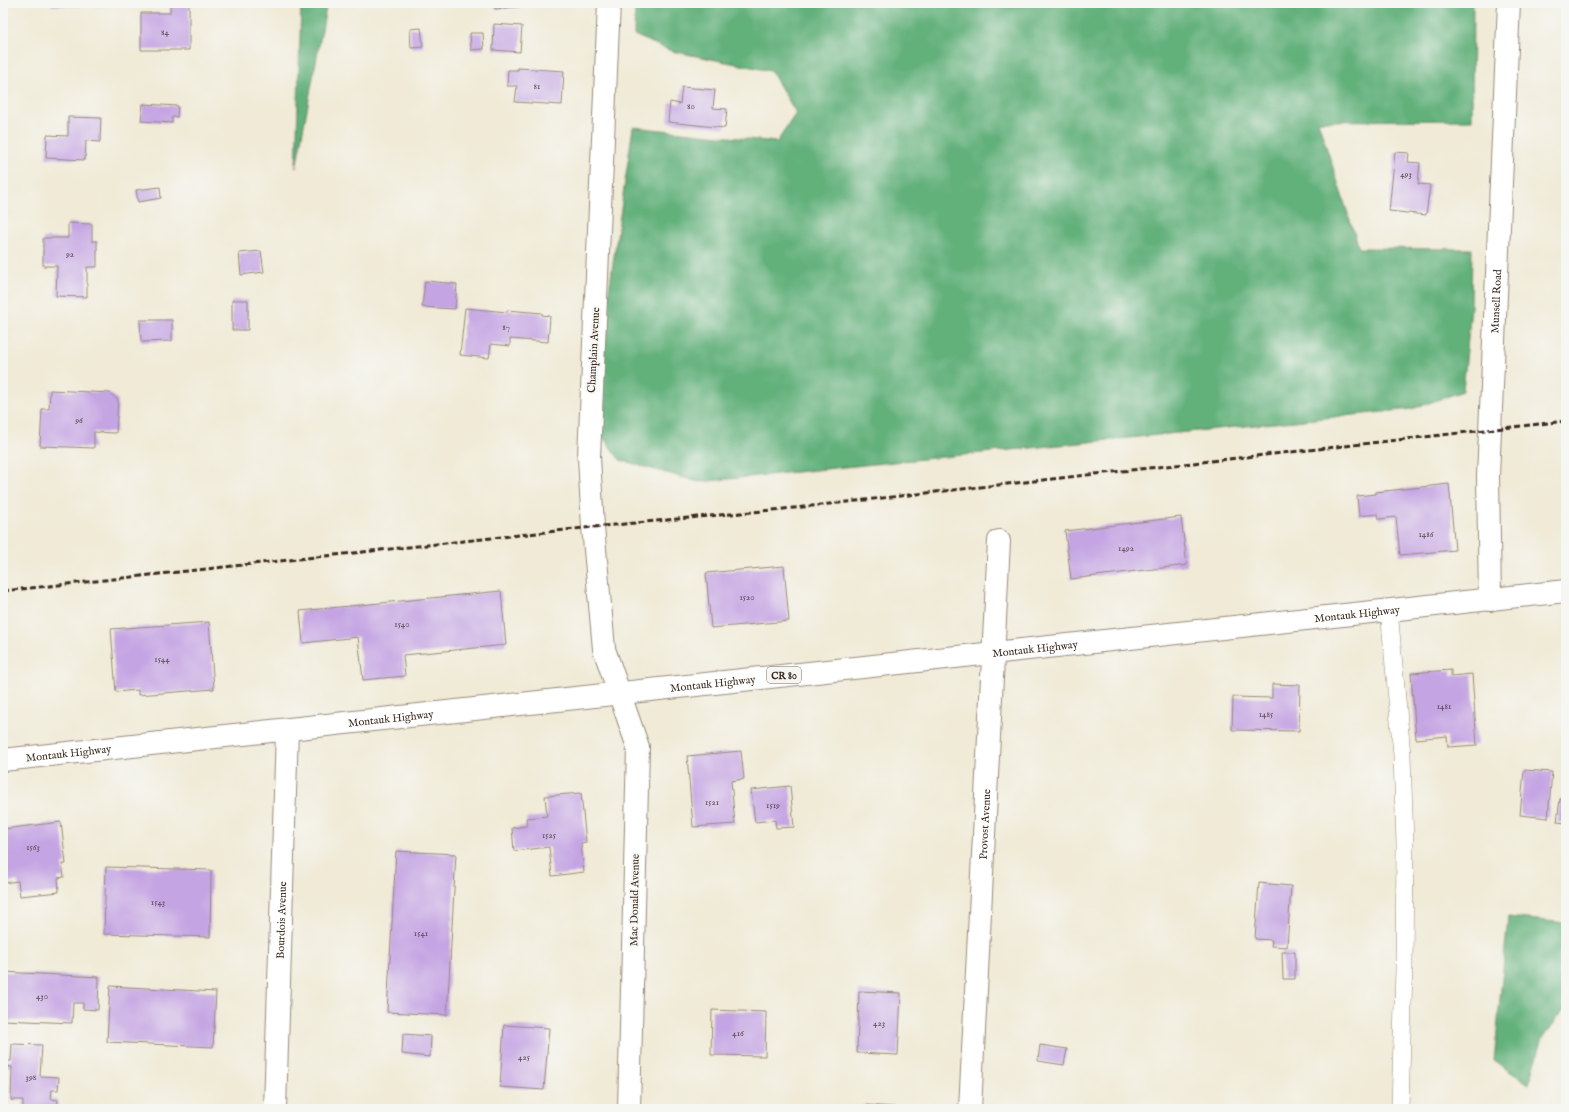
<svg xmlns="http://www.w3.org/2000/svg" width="1569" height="1112" viewBox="0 0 1569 1112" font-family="'IM FELL English',serif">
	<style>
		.forest { fill: #62b07a; stroke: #4e6d4c }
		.building { fill: #c4a4e3 }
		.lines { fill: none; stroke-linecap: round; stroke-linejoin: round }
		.service-casing { stroke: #968a7a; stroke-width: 18 }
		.minor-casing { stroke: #968a7a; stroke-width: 24 }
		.primary-casing { stroke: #968a7a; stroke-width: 24 }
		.service { stroke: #fff; stroke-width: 17 }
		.minor { stroke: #fff; stroke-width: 22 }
		.primary { stroke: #fff; stroke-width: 22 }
		.rail { stroke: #3b2a1e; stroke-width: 3; stroke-dasharray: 6 3; stroke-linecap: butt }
		.labels { text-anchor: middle; stroke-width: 4; stroke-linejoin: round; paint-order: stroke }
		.number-label { font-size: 9px; fill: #5d484f }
		.shield { fill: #f6f6f2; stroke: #73675e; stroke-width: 1 }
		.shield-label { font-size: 10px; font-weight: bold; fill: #3b2a1e }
		.street-label { font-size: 11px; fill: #3b2a1e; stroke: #f6f6f2 }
	</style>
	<rect width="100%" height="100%" fill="#f6f6f2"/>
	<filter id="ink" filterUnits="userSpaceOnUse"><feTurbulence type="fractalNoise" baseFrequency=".025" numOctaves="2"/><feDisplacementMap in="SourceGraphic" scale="8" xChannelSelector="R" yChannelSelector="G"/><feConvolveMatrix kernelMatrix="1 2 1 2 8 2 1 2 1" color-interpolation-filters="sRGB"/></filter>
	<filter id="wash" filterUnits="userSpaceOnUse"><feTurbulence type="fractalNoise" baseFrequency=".012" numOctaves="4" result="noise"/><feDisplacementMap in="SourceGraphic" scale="16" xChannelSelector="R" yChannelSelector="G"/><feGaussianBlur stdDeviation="0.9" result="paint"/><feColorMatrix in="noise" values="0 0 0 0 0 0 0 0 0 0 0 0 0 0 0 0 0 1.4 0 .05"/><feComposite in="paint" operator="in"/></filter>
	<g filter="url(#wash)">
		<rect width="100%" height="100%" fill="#f0ead6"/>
		<path class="forest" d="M301,3H327L296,168Z
			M635,3H1473L1472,120L1318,121L1359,248L1472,249L1471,307L1463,391L1412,409L699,482L620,460L590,420L633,127L777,142L796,113L771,71L671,51L634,35Z
			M1508,917L1566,923V1007L1543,1038L1529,1084L1494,1061Z"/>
		<g id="blocks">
			<path class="building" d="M52,3H101V6H51Z
				M170,3H189V50H141V13H170Z
				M494,3H527V6L495,9Z
				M494,24L522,26L520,52L493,50Z
				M421,28L423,47L411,48L410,29Z
				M470,33H483L484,49L471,50Z
				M518,68L564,71L562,105L515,102L517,86H507L508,70H518Z
				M682,87L715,90L713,108L727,109L725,128L668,122L670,102L680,104Z
				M143,104L178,106L177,117H172V123L141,121Z
				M68,117L101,118L100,142L86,141L85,160L46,158L47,135L68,136Z
				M1395,152L1409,153L1408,162L1420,163L1418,184L1430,185L1426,215L1389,211Z
				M160,187L161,198L138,202L136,190Z
				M68,223L92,224V241H97V267H87V297L56,296L57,266H43V238H68Z
				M261,251L264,272L241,275L239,253Z
				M425,281L457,284L455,309L422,307Z
				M232,300H248V330H232Z
				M465,308L507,312V310L542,313V315L550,316L548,342L510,339V346L491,344L489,358L460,355Z
				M140,320H172V341L141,342Z
				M50,390L110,393L118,400L116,433L94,432V448L40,446L42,409H49Z
				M1564,471H1566V489H1565Z
				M1449,484L1455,550L1400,555L1396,517L1379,519L1378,514L1359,516L1357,496L1376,494V492Z
				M1181,517L1187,565L1071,579L1065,531Z
				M784,566L789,621L711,628L706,573Z
				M501,591L506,645L403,655L405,676L363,680L358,637L303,643L300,611Z
				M209,622L214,689L138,695V690L116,692L111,629Z
				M1451,670V676L1472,674L1477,745L1448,747L1447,736L1416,739L1411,673Z
				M1272,684L1300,685L1299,731L1232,730L1233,697L1272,698Z
				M741,751L744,779L731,781L735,824L693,827L687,756Z
				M1524,770L1552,772L1548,818L1520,815Z
				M790,786L794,827L776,828L775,820L755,822L751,790Z
				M581,793L586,842L581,843L584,872L552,876L549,847L514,851L512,828L527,826L526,818L547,816L545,796Z
				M1560,799L1566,800V823L1557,822Z
				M61,822L66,864H62L64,877L58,878L59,892L20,896L18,881L3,883V829Z
				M396,851L456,854L447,1015L387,1012Z
				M106,867L211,870L210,937L104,934Z
				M1259,883L1291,886L1287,947L1271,946L1272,940L1255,939Z
				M1282,952H1295V979H1283Z
				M3,972L99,977L98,1010L83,1009V1003H73L72,1023L3,1020Z
				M110,986L216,992L213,1047L107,1042Z
				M859,991L901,993L898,1055L857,1053Z
				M712,1010L766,1012L765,1056L711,1055Z
				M504,1025L549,1028L544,1090L500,1087Z
				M403,1034L431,1036L430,1057L402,1054Z
				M12,1044L42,1045L40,1076L59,1077L58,1090H52L51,1099L58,1100L57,1109H23V1100H11L12,1067L6,1066V1061H11Z
				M1040,1045L1067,1049L1064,1065L1038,1061Z
				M864,1105L895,1107V1109H864Z"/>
		</g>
	</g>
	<g filter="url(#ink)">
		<use href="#blocks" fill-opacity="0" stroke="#968a7a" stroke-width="1"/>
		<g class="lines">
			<defs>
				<path id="service" d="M1389,610L1402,755L1405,844L1404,969L1400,1109"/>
				<g id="minor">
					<path d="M609,3L589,457L593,527L604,649L638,747L629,1109"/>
					<path id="s1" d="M1490,600L1488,476L1509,3"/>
					<path id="s2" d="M275,1109L287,730"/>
					<path id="s3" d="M970,1109L999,541"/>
				</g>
				<g id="primary">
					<path id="s4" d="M3,760L1566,591"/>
				</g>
			</defs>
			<use href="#service" class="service-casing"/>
			<use href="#minor" class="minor-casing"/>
			<use href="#primary" class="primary-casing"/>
			<use href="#service" class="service"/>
			<use href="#minor" class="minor"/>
			<use href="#primary" class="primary"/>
			<path class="rail" d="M3,591L593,527L794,508L1566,421"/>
		</g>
	</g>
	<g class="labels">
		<g class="number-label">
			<text x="165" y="35">84</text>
			<text x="537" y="89">81</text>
			<text x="691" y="109">80</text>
			<text x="1406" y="177">493</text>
			<text x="70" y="257">92</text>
			<text x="506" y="330">87</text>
			<text x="79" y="423">96</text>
			<text x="1426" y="537">1486</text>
			<text x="1126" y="551">1492</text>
			<text x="747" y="600">1520</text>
			<text x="402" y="627">1540</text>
			<text x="162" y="662">1544</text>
			<text x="1444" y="709">1481</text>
			<text x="1266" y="717">1485</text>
			<text x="712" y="805">1521</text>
			<text x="773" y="808">1519</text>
			<text x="549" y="838">1525</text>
			<text x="33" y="850">1563</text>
			<text x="158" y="905">1543</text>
			<text x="421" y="936">1541</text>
			<text x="42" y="999">430</text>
			<text x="879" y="1026">423</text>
			<text x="738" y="1036">416</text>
			<text x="524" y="1060">425</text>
			<text x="31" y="1080">398</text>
		</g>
		<rect class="shield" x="767" y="667" width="34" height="16" rx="3"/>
		<g class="shield-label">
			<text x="784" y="679">CR 80</text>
		</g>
		<g class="street-label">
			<text dy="4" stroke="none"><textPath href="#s1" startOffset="299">Munsell Road</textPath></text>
			<text transform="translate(593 350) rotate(-87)" y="4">Champlain Avenue</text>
			<text dy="4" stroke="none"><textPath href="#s4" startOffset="1362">Montauk Highway</textPath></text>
			<text dy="4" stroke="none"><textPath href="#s4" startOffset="1038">Montauk Highway</textPath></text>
			<text dy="4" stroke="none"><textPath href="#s4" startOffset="714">Montauk Highway</textPath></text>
			<text dy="4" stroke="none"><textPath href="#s4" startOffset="390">Montauk Highway</textPath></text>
			<text dy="4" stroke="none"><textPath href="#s4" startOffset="66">Montauk Highway</textPath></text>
			<text dy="4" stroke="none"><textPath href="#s3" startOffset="285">Provost Avenue</textPath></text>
			<text transform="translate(634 900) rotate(-89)" y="4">Mac Donald Avenue</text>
			<text dy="4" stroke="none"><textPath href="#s2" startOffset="189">Bourdois Avenue</textPath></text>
		</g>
	</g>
	<rect width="1569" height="1112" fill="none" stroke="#f6f6f2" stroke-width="16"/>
</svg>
